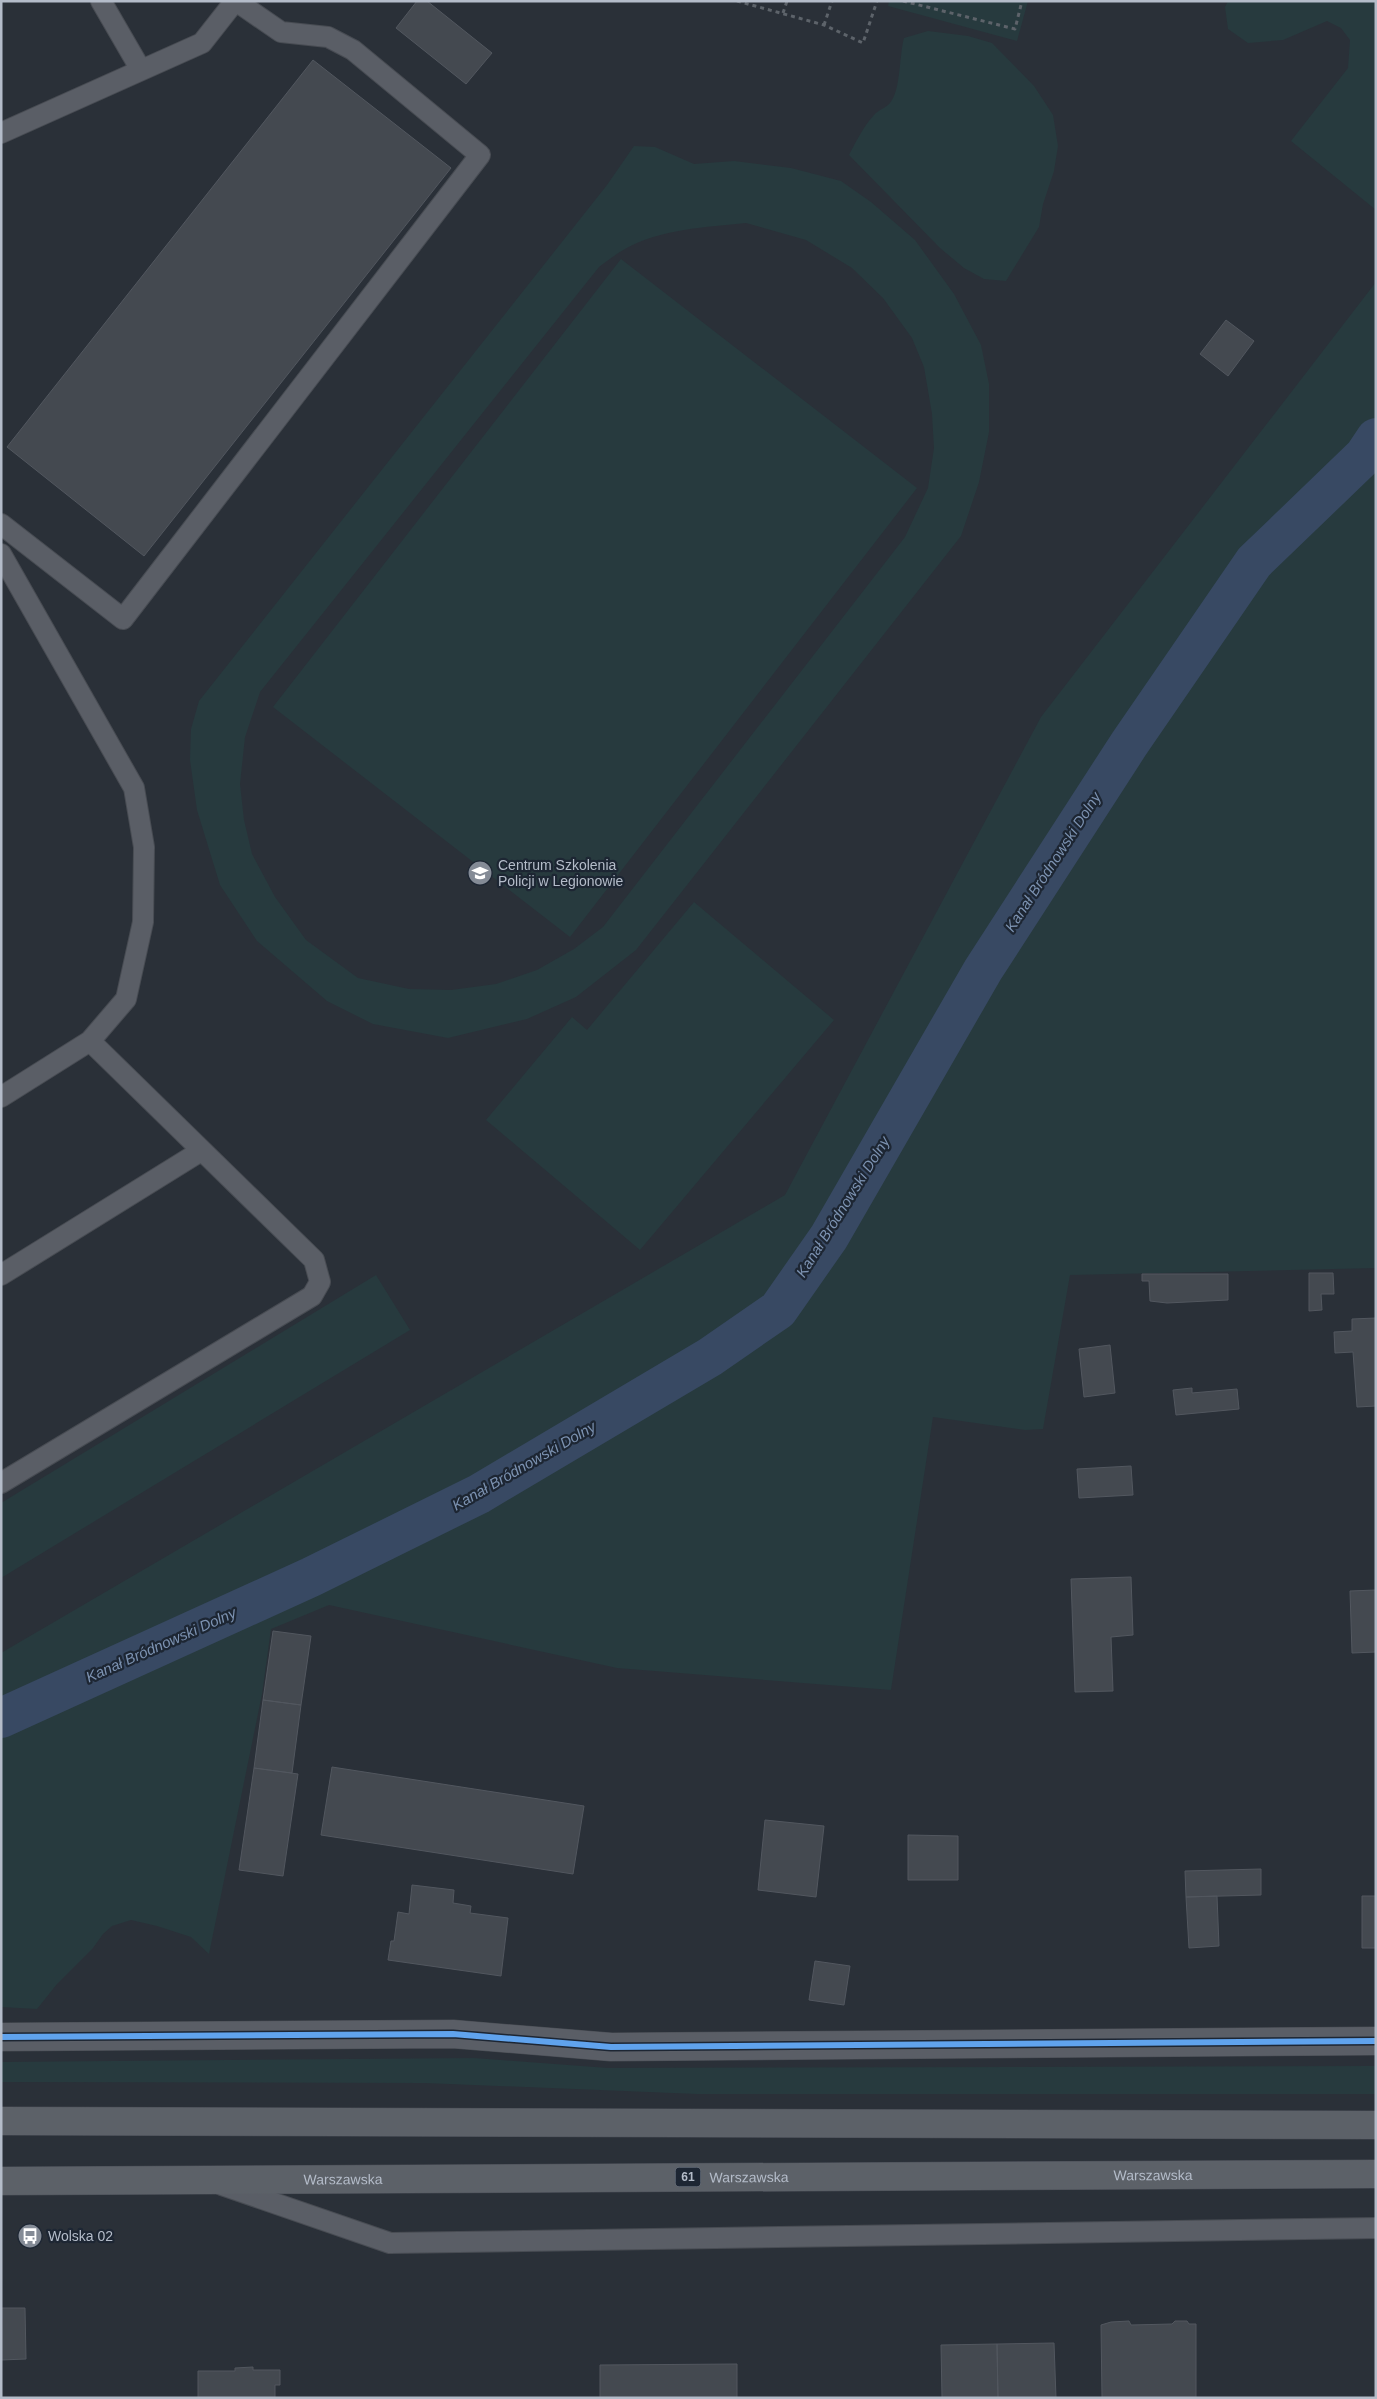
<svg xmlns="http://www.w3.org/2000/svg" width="1377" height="2399" viewBox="0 0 1377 2399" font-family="Arial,sans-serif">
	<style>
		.green { fill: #273a3e; fill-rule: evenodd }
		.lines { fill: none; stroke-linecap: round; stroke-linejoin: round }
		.canal { stroke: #384963; stroke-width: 40 }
		.building { fill: #444950; stroke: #52575f }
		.service-casing { stroke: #484c53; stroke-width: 22 }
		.minor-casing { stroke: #484c53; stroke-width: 29 }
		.primary-casing { stroke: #484c55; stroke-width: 29 }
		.path { stroke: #5d636a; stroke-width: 3; stroke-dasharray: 4 4; stroke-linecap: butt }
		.service { stroke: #5a5e66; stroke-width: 20 }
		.minor { stroke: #5a5e66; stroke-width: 28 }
		.primary { stroke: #5c6168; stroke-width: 28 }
		.cycleway-casing { stroke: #1d2633; stroke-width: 9 }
		.cycleway { stroke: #60a3ed; stroke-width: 6 }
		.labels { text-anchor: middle; stroke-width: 4.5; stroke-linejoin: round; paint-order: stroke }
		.shield { fill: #1d2633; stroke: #878f9c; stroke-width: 1 }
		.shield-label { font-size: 12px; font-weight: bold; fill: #b4bcc9 }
		.poi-label { font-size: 14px; fill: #b4bcc9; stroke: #1d2633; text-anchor: start }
		.street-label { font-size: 14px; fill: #b4bcc9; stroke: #1d2633 }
		.water-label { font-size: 15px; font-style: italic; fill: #7c92b1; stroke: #1d2633 }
	</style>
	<rect width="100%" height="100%" fill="#2a3038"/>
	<path class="green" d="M889,1H1028L1017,41L888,6Z
		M1228,1H1376V210L1291,141L1348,68L1350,40L1341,28L1327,21L1283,40L1248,43L1228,29L1225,7Z
		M928,31L968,36L992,43L1034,86L1053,115L1058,146L1054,171L1043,204L1039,227L1006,281L984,279L964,268L940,248L849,155C857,140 863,127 874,115C878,110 886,108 890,103C901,90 899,56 904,38Z
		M634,146L655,147L694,164L734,161L791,168L841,181L871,202L915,240L954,294L981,345L989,384V432L979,482L961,536L636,950L576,997L527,1019L448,1038L373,1024L327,1001L257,941L220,885L197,810L190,760L191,729L199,701L607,185ZM746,223L806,240L852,268L883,298L912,338L924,367L932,414L934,448L928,488L905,537L603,927L574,949L537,970L496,984L451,990L409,989L358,978L306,940L275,897L252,854L244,820L240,784L245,737L260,692L599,267C607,261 616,254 625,249C660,229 707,227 746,223Z
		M621,259L917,488L570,937L273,707Z
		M1376,282V1268L1070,1275L1043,1429L1025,1430L933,1417L891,1690L617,1668L329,1605L271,1629L262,1694L209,1954L191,1937L157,1926L131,1920L112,1926L103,1934L93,1948L57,1984L37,2009L1,2007V1653L785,1195L1041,717Z
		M694,902L834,1020L640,1250L486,1120L572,1017L587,1030Z
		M376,1275L410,1330L1,1578V1503Z
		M474,2058L608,2068L1376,2066V2094H697L425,2083L1,2082V2062Z"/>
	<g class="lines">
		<path class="canal" d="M1,1718L311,1577L479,1494L710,1357L778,1310L829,1237L983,970L1129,744L1254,562L1364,456L1376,438"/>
	</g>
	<path class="building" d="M417,1H427L492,53L466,84L396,28Z
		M313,60L451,168L144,556L7,447Z
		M1226,320L1254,341L1228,376L1200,354Z
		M1309,1273H1333L1334,1294H1321L1322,1310L1309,1311Z
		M1142,1274H1228V1300L1167,1303L1150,1301L1149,1281H1142Z
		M1376,1318V1406L1357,1407L1353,1352L1335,1353L1334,1332L1352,1331V1319Z
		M1110,1345L1115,1393L1084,1397L1079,1349Z
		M1192,1388V1393L1237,1389L1239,1409L1176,1415L1173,1390Z
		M1131,1466L1133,1495L1079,1498L1077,1469Z
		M1131,1577L1133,1635L1111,1637L1113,1691L1075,1692L1071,1579Z
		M1376,1590V1652L1352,1653L1350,1591Z
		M273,1631L311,1636L301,1705L263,1700Z
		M263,1700L301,1705L292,1773L254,1768Z
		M332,1767L584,1806L573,1874L321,1835Z
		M254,1768L298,1774L283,1876L239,1870Z
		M765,1820L824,1826L816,1897L758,1890Z
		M908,1835L958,1836V1880H908Z
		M1261,1869V1895L1186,1897L1185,1871Z
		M412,1885L454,1890L453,1903L471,1906L470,1913L508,1918L501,1976L388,1960L391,1941H394L398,1912L409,1914Z
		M1217,1896L1219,1946L1189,1948L1186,1897Z
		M1362,1896H1376V1948H1362Z
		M815,1961L850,1966L844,2005L809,2000Z
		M1,2308H25L26,2359L1,2360Z
		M1129,2321L1131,2325L1172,2324L1175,2321H1187L1189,2324H1196V2398H1102L1101,2325L1111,2322Z
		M1054,2343L1056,2398H998L997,2344Z
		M997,2344L998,2398H942L941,2345Z
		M737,2364V2398H600V2365Z
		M253,2367V2370H280V2385H275V2398H198V2371H235V2368Z"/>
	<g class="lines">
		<defs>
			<path id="service" d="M101,1L141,70
				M1,133L202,43L235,1
				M1,524L123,619L480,155L353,50L328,37L281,32L236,1
				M1,554L134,788L144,847L143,922L126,999L90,1041L1,1097
				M1,1275L201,1151
				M1,1483L312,1296L320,1282L314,1260L90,1041
				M222,2185L390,2243L1376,2228"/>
			<path id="minor" d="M1,2037L453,2034L611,2047L1376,2041"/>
			<g id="primary">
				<path d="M1,2121L1376,2125"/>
				<path id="s1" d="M1,2181L1376,2174"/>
			</g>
		</defs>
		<use href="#service" class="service-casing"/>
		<use href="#minor" class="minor-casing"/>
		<use href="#primary" class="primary-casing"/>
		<path class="path" d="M737,1L824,25L863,43L877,1
			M903,1L1015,29L1022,1
			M783,13L787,1
			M824,25L832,1"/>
		<use href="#service" class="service"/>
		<use href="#minor" class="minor"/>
		<use href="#primary" class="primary"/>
		<defs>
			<path id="cycleway" d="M1,2037L453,2034L611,2047L1376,2041"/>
		</defs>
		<use href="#cycleway" class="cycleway-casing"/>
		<use href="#cycleway" class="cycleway"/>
	</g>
	<defs>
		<symbol id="university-disc" viewBox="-11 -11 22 22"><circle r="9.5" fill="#848b96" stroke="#1d2633"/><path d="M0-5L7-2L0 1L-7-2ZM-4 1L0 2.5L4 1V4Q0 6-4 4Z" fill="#fff"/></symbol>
		<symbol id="bus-disc" viewBox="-11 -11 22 22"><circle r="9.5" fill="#848b96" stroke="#1d2633"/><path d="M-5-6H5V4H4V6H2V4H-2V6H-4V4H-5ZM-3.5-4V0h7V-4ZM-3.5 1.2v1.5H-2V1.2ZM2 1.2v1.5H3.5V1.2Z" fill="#fff"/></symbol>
	</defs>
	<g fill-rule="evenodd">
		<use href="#university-disc" x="466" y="859" width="28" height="28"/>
		<use href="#bus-disc" x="16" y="2222" width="28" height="28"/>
	</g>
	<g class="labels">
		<rect class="shield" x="675.5" y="2167.5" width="25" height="19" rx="4"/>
		<g class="shield-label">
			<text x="688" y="2181">61</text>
		</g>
		<g class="poi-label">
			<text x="498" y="870">Centrum Szkolenia<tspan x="498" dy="16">Policji w Legionowie</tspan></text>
			<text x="48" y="2241">Wolska 02</text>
		</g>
		<g class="street-label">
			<text dy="5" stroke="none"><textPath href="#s1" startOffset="1152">Warszawska</textPath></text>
			<text dy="5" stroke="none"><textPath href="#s1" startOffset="748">Warszawska</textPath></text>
			<text dy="5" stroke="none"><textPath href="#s1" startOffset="342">Warszawska</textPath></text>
		</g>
		<g class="water-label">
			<text transform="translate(1053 862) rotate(-57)" y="5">Kanał Bródnowski Dolny</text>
			<text transform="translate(843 1207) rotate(-58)" y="5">Kanał Bródnowski Dolny</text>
			<text transform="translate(524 1466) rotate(-30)" y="5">Kanał Bródnowski Dolny</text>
			<text transform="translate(161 1645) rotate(-24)" y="5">Kanał Bródnowski Dolny</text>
		</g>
	</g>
	<rect width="1377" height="2399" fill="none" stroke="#b4bcc9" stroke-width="5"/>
</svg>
